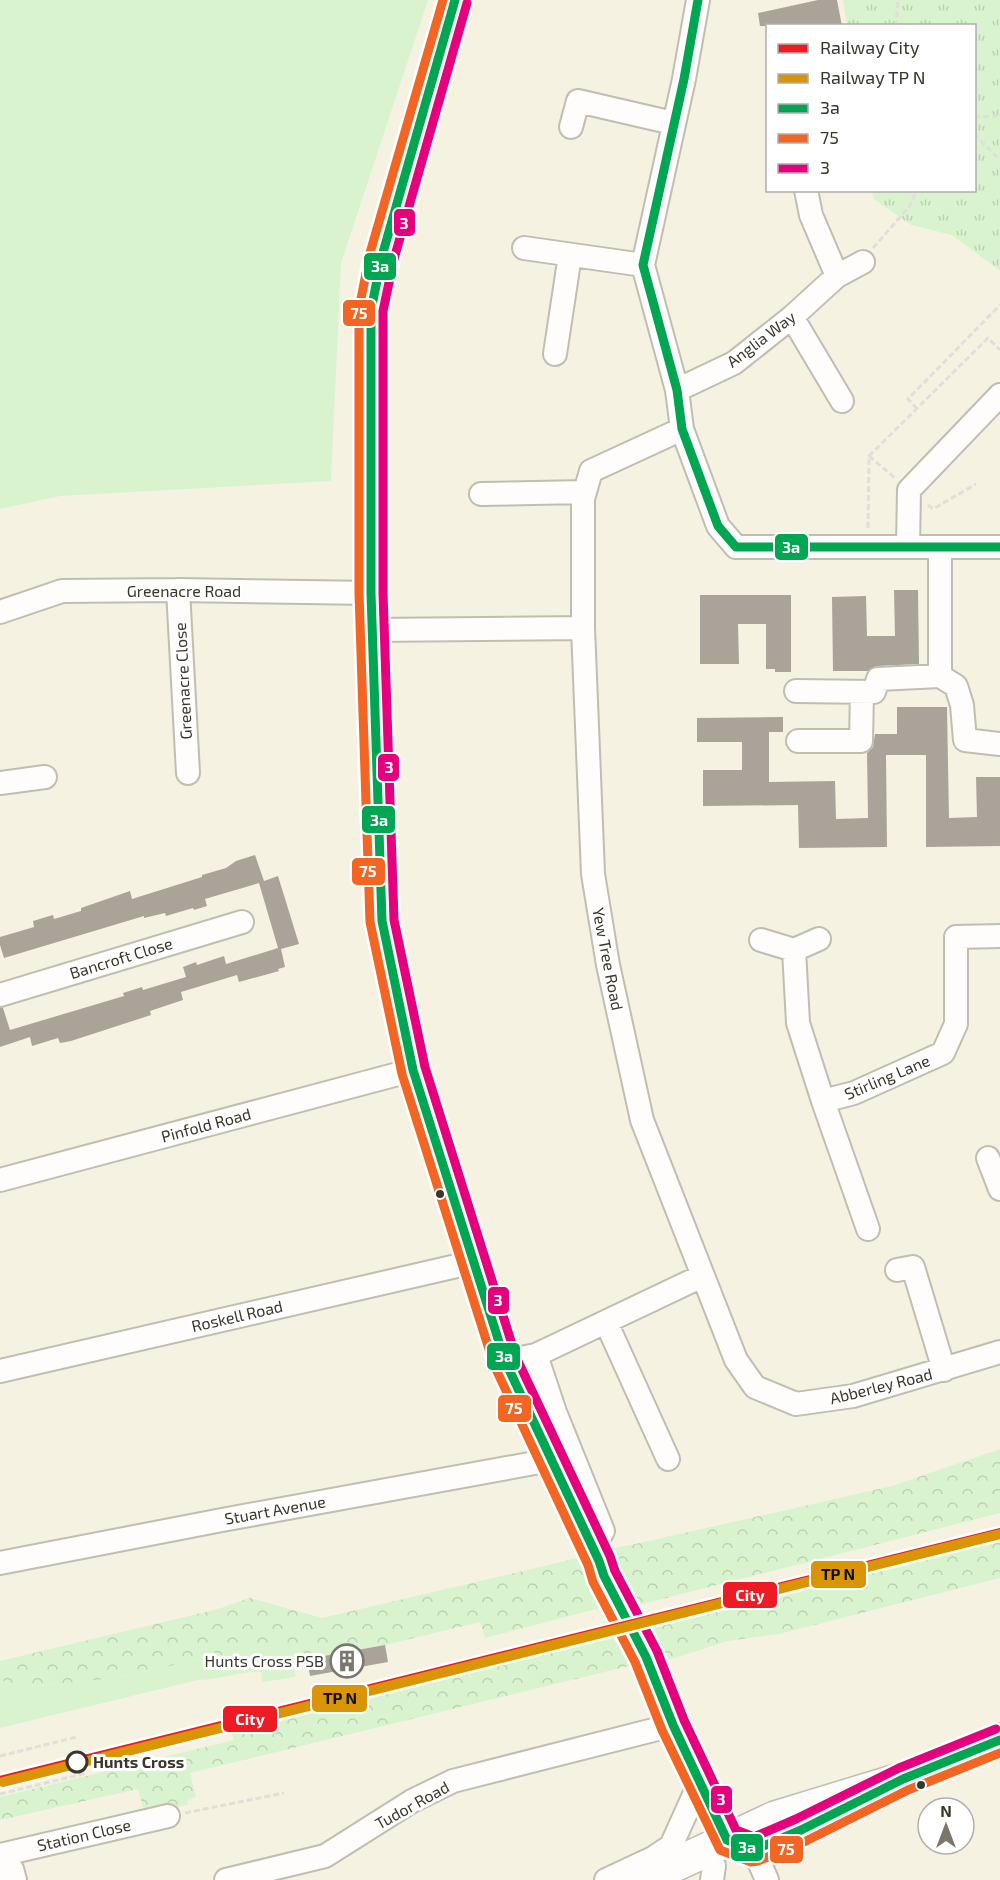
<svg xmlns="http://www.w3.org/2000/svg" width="1000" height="1880" viewBox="0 0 1000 1880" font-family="'Exo 2',sans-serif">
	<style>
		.grass { fill: #daf3cf }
		.forest { fill: url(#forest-crowns) }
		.park { fill: url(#park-tufts) }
		.building { fill: #aaa399 }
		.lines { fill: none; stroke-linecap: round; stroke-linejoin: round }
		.minor-casing { stroke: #c0beb1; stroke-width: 26 }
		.highway-casing { stroke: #c0beb1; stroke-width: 36 }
		.path { stroke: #e0dfda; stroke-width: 3; stroke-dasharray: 6 3; stroke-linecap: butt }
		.minor { stroke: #fefdfb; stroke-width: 22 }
		.highway { stroke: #fefdfb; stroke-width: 33 }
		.bus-1-casing { stroke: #fff; stroke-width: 14 }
		.bus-2-casing { stroke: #fff; stroke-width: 14 }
		.bus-3-casing { stroke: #fff; stroke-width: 14 }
		.bus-1 { stroke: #00a651; stroke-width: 9 }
		.bus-2 { stroke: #f26522; stroke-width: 9 }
		.bus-3 { stroke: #e5007d; stroke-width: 9 }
		.rail-1-casing { stroke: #fff; stroke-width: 15 }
		.rail-2-casing { stroke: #fff; stroke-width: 15 }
		.rail-1 { stroke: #ed1c24; stroke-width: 10 }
		.rail-2 { stroke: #da9506; stroke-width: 10 }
		.bus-dot { fill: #39372b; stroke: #fff; stroke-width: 2 }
		.stop-dot { fill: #fff; stroke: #39372b; stroke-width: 3 }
		.labels { text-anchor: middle; stroke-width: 6; stroke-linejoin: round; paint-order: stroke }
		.street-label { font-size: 16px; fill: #39372b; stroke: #fff }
		.poi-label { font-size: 16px; fill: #39372b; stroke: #fff; text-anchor: end }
		.stop-label { font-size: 16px; font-weight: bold; fill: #39372b; stroke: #fff; text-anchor: start }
		.line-badge { stroke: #fff; stroke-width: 2 }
		.badge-label { font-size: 16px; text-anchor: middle; font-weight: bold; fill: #fff }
		.pale-badge-label { font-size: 16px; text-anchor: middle; font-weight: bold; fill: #111 }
	</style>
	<defs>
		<pattern id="forest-crowns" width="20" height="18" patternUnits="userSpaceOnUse" patternTransform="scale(1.5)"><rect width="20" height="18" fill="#daf3cf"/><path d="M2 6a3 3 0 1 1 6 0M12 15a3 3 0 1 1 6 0" fill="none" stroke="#bcd1b2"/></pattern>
		<pattern id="park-tufts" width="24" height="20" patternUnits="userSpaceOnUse" patternTransform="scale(1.5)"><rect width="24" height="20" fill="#daf3cf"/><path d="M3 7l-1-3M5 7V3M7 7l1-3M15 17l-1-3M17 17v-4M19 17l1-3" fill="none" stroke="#bcd1b2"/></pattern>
	</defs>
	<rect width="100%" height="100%" fill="#f5f2e2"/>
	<path class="grass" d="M0,0H428L341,263L331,481L60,496L0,509Z
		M272,1647L292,1656L296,1677L262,1682V1672C240,1671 219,1680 198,1680L0,1728V1680L28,1687L116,1678L215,1656Z"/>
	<path class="forest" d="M1000,1449V1513L631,1607L601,1550L631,1545L892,1486Z
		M1000,1540V1578L779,1634L728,1641L659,1663L641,1629Z
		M578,1558L600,1608L485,1638L480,1622L385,1645L307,1659L305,1653L292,1656L271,1647L215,1656L116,1678L28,1687L0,1680V1661L218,1609L250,1598L322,1618Z
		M612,1636L629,1666L190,1773L196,1797L187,1801L188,1804C171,1810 159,1816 143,1807L138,1789L0,1820V1797L234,1740L232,1734Z"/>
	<path class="park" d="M843,0H1000V271L952,235L911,225L874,199L872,191L974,190V26L847,25Z"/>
	<path class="building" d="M818,0H837L842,26H760L758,13Z
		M894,590H918L919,664L877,666L868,671H833L832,597L866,596L867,636H895Z
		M700,595H791V672H775V669H766V624H738L739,664H700Z
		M897,707H947L949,818L977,817L976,777H1000V846L926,847V755H886L887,847L799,848L798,805L703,806V770H742V742H697V718L783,717V732H769V782L835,781L836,819L868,818L867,753L873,747L875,734H897Z
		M255,855L264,881L278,876L299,944L281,949L285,967L278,969L279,971L239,982L237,975L181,992L183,1000L150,1011L151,1015L71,1041L60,1043L58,1038L32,1046L30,1037L0,1047V1008H3L10,1030L124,996L123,993L142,987L143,990L186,977L183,967L196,962L197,965L224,956L226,964L278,948L259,883L205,899L207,906L194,910L193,908L166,916L165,913L144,918V916L4,958L0,945V937L34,927L33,921L53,915L54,919L81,911V908L130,891L132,899L202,877V875L226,868L236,861Z
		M385,1645L388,1662L310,1676L307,1659Z"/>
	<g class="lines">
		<defs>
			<path id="minor" d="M455,0L382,256L371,310V593L382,921L413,1070L505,1361L599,1561L604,1576L646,1657L673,1725L727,1840L754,1850L767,1880
				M698,0L684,79L643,265L677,390L682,429L718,526L736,547H1000
				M571,127L578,101L673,123
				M524,248L643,265
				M837,276L863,262
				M792,317L842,401
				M555,354L570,255
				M677,390L734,363L792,317L837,276L811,215L806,190
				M682,429L591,471L583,499V628L593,874L608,965L642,1120L736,1360L755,1387L796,1404L853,1396L1000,1352
				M481,494L585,492
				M908,547L909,490L1000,395
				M178,590L188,773
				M0,612L62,591L178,590L371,593
				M372,630L583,628
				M940,676L956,686L962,705L965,740L1000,744
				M796,691L874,692L878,679L940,676V547
				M798,741H861L862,692
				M0,783L45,777
				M761,940L794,950L819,939
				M794,950L798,1023L823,1101L854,1093L943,1053L956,1024V937L1000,936
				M0,995L242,922
				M823,1101L868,1229
				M988,1158L1000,1189
				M0,1180L413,1070
				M897,1270L913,1267L944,1370
				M606,1322L668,1459
				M536,1355L555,1412L603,1531L593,1548
				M505,1361L536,1355L702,1276
				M0,1371L474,1262
				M0,1563L222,1520L551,1460
				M0,1855L168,1816
				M0,1872L12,1869L15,1880
				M226,1880L325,1856L412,1801L453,1781L673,1725
				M606,1880L653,1858L671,1846L699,1784
				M712,1880L714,1866"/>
			<path id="highway" d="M642,1880L775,1818L903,1779L1000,1740"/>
		</defs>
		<use href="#minor" class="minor-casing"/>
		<use href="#highway" class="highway-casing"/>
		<path class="path" d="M896,26L898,0
			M974,117L1000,116
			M974,134L1000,160
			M873,248L909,207L917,190
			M917,409L908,399L1000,305
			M869,456L895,478
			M928,505L933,509L976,484
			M868,528L869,456L988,338L1000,350
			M0,1756L77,1737
			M0,1794L87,1773
			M185,1813L284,1793"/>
		<use href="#minor" class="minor"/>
		<use href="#highway" class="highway"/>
		<defs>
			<path id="bus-1" d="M455,0L382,256L371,310V593L382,921L413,1070L505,1361L599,1561L604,1576L646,1657L673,1725L727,1840L754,1850L801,1830L903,1779L1000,1740
				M698,0L684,79L643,265L677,390L682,429L718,526L736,547H1000"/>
			<path id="bus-2" d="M443,0L370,253L359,309V593L370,922L402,1074L494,1365L588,1565L593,1582L635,1662L662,1730L720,1850L751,1862L758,1861L806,1841L908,1790L1000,1753"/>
			<path id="bus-3" d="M467,3L394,259L383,311V593L394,920L425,1067L516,1357L610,1556L615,1571L657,1651L684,1720L736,1830L754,1837L796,1819L899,1768L996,1729"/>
		</defs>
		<use href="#bus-1" class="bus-1-casing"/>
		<use href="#bus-2" class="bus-2-casing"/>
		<use href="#bus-3" class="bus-3-casing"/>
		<use href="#bus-1" class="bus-1"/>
		<use href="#bus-2" class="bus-2"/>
		<use href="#bus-3" class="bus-3"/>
		<defs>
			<path id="rail-1" d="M0,1781L1000,1533"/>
			<path id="rail-2" d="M3,1782L1000,1534"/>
		</defs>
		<use href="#rail-1" class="rail-1-casing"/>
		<use href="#rail-2" class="rail-2-casing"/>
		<use href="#rail-1" class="rail-1"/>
		<use href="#rail-2" class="rail-2"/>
	</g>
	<defs>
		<symbol id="building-ring" viewBox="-11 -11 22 22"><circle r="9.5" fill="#fff" stroke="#7b786b" stroke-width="1.5"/><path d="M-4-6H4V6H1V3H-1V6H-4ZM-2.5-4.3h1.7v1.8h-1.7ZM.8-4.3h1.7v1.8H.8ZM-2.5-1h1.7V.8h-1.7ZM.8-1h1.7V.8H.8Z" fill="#7b786b"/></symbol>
	</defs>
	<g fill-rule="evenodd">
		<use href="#building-ring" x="328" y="1642" width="38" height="38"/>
	</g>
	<g class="bus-dot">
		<circle cx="440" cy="1194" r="5"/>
		<circle cx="921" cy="1785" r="5"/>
	</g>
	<circle class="stop-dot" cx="77" cy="1762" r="10"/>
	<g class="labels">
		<g class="street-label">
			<text transform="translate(761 339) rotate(-37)" y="6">Anglia Way</text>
			<text x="184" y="597">Greenacre Road</text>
			<text transform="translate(183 681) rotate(-93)" y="6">Greenacre Close</text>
			<text transform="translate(121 958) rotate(-17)" y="6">Bancroft Close</text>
			<text transform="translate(608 959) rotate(79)" y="6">Yew Tree Road</text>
			<text transform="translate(887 1077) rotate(-23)" y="6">Stirling Lane</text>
			<text transform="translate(206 1125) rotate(-15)" y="6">Pinfold Road</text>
			<text transform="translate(237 1316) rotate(-13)" y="6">Roskell Road</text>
			<text transform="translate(881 1386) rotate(-14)" y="6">Abberley Road</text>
			<text transform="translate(275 1510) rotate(-10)" y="6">Stuart Avenue</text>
			<text transform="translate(412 1805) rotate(-29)" y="6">Tudor Road</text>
			<text transform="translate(84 1835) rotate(-13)" y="6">Station Close</text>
		</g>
		<g class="poi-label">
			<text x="324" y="1667">Hunts Cross PSB</text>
		</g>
		<g class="stop-label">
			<text x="93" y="1768">Hunts Cross</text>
		</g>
	</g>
	<g class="line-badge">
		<rect x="393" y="208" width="23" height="29" rx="6" fill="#e5007d"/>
		<rect x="363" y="252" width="34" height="29" rx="6" fill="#00a651"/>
		<rect x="342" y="299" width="34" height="28" rx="6" fill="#f26522"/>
		<rect x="774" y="533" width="35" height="28" rx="6" fill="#00a651"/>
		<rect x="377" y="753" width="23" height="29" rx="6" fill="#e5007d"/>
		<rect x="361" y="805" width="35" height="29" rx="6" fill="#00a651"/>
		<rect x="351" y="857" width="35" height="29" rx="6" fill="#f26522"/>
		<rect x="487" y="1286" width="23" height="29" rx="6" fill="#e5007d"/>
		<rect x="486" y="1342" width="35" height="29" rx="6" fill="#00a651"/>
		<rect x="497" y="1394" width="35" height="29" rx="6" fill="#f26522"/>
		<rect x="810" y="1560" width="57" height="29" rx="6" fill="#da9506"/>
		<rect x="722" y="1581" width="56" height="28" rx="6" fill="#ed1c24"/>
		<rect x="311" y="1684" width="57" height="29" rx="6" fill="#da9506"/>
		<rect x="222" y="1705" width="56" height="28" rx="6" fill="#ed1c24"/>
		<rect x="710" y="1785" width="23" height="29" rx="6" fill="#e5007d"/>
		<rect x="730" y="1833" width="34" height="29" rx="6" fill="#00a651"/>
		<rect x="769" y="1835" width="35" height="29" rx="6" fill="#f26522"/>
	</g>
	<g class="badge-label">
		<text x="404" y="229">3</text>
		<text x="380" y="272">3a</text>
		<text x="359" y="319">75</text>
		<text x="791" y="553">3a</text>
		<text x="389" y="773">3</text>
		<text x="379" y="826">3a</text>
		<text x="368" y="877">75</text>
		<text x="498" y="1306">3</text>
		<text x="504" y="1362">3a</text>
		<text x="514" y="1414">75</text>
		<text x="750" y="1601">City</text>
		<text x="250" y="1725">City</text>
		<text x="721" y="1805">3</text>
		<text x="747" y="1853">3a</text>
		<text x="786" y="1855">75</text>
	</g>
	<g class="pale-badge-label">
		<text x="838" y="1580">TP N</text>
		<text x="340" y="1704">TP N</text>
	</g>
	<rect x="766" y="24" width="210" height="168" fill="#ffffff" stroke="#b0afaa" stroke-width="1.5"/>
	<rect x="778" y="44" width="30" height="9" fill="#ed1c24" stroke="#b0afaa" stroke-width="1.5"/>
	<text x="820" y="54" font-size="18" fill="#39372b">Railway City</text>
	<rect x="778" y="74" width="30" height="9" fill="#da9506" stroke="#b0afaa" stroke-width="1.5"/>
	<text x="820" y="84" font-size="18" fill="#39372b">Railway TP N</text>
	<rect x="778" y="104" width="30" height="9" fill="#00a651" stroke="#b0afaa" stroke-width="1.5"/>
	<text x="820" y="114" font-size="18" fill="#39372b">3a</text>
	<rect x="778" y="134" width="30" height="9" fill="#f26522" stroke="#b0afaa" stroke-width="1.5"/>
	<text x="820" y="144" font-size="18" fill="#39372b">75</text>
	<rect x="778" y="164" width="30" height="9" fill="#e5007d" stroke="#b0afaa" stroke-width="1.5"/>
	<text x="820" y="174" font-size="18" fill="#39372b">3</text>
	<g transform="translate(946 1826)"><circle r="28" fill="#ffffff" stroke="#b0afaa" stroke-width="1.5"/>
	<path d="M0-4.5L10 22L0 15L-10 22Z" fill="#7b786b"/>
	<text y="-9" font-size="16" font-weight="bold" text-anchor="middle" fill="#39372b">N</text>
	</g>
</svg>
